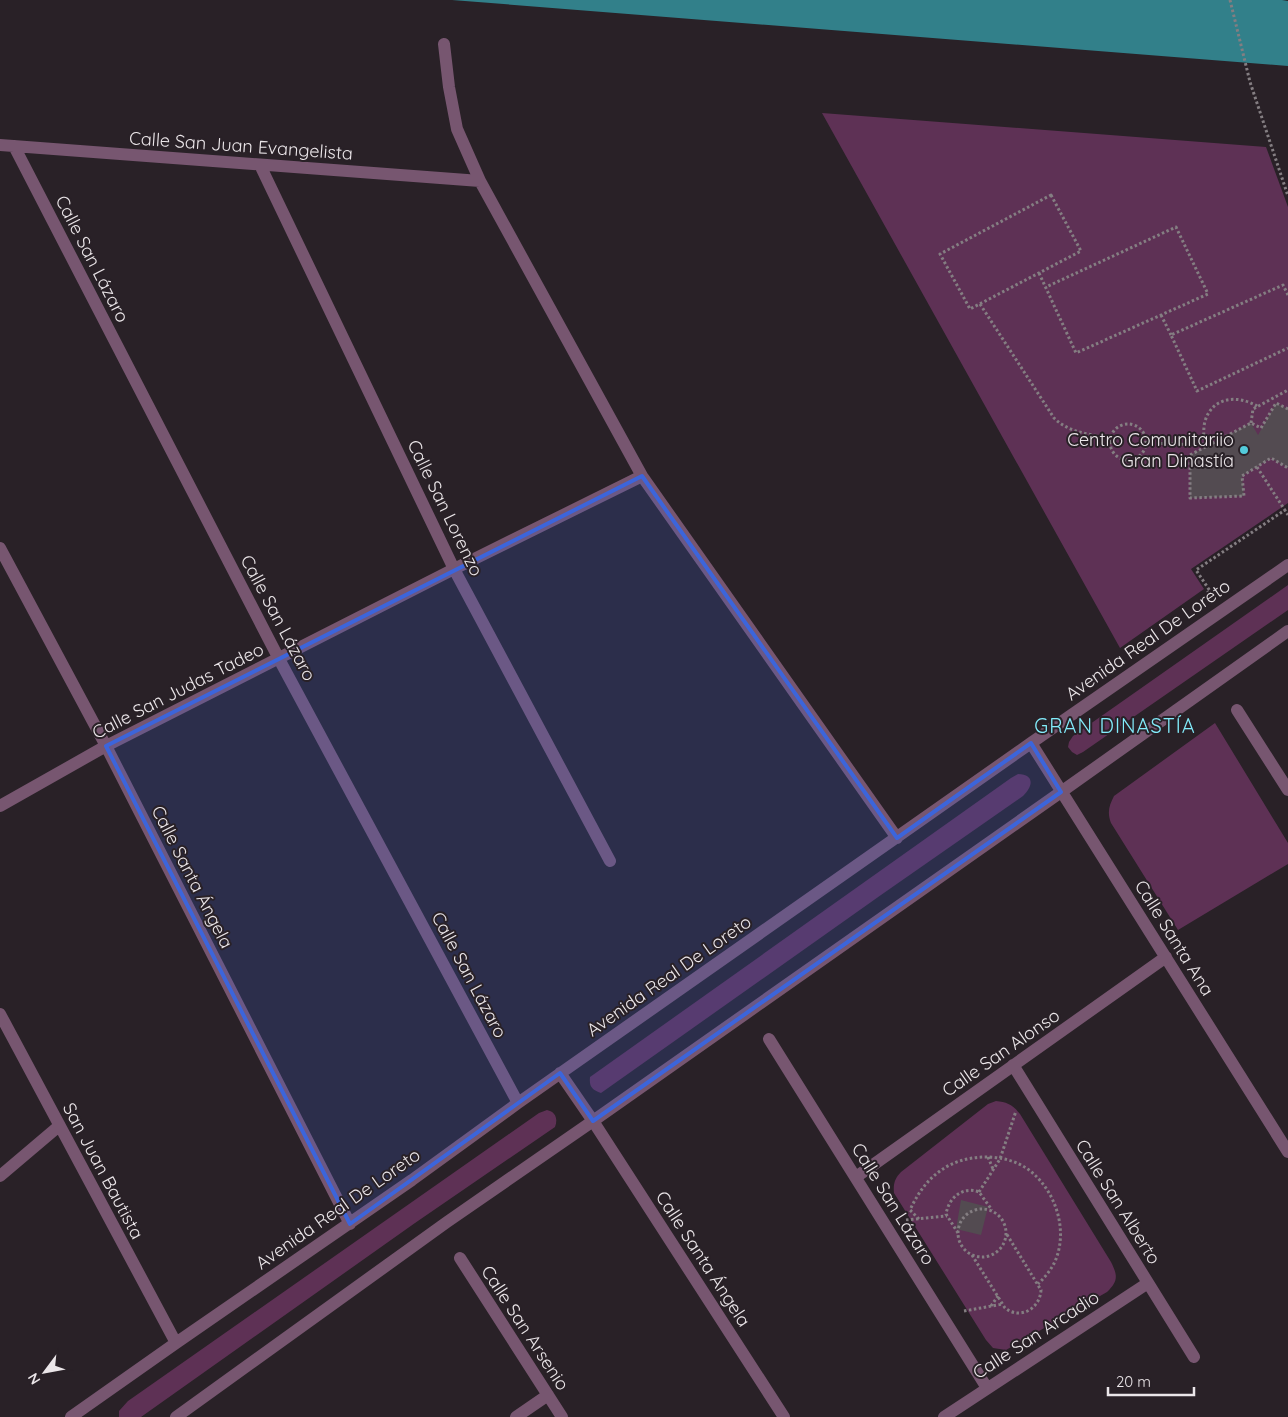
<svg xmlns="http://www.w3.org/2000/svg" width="1288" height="1417" viewBox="0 0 1288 1417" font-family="Quicksand,sans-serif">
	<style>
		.green { fill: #5e3155 }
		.water { fill: #32808a }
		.building { fill: #534b51 }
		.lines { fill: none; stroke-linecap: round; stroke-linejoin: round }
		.path { stroke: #847e82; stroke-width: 3; stroke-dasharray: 2.5 2.5; stroke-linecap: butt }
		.minor { stroke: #775670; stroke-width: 12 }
		.marked { fill: #3c65db; fill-opacity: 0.2; stroke: #3c65db; stroke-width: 4; stroke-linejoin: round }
		.poi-dot { fill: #53cbdb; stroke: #292127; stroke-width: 2 }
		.labels { text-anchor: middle; stroke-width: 4; stroke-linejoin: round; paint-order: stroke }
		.street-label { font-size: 18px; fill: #ebe6e9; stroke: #292127 }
		.poi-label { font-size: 18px; fill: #ebe6e9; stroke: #292127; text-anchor: end }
		.quarter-label { font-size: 20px; letter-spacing: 1px; fill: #83edfc; stroke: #292127 }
	</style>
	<rect width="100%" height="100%" fill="#292127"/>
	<path class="green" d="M822,113L1266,147L1288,207V503L1191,569L1204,589L1120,648Z
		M1288,585V610L1083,752L1077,755L1072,752L1068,747L1069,742L1073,736Z
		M1215,723L1288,843V864L1178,930L1111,823C1107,812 1109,806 1114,796Z
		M1018,774C1035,774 1033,787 1023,796L881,895L601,1093C592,1090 589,1087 590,1077L1011,778Z
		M996,1101C1007,1102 1013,1105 1020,1114L1111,1262C1118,1276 1118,1281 1107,1292L1006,1350L993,1348L986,1340L894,1193C893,1184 895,1178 901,1172L988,1104Z
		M547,1110C556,1112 558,1119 555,1127L415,1223L141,1417H119V1411L128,1401L539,1113Z"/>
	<path class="water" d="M452,0H1282L1288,1V66Z"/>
	<path class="building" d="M1276,403L1288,409V468L1271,458L1242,476L1244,496L1190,498V455L1251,423L1258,435Z
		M961,1200L988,1207L981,1235L956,1229Z"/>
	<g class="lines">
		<path class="path" d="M1230,0L1250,82L1288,196
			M1051,195L1081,251L970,309L940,254Z
			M1039,273L1076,353L1208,294L1176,227L1046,287
			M1288,295L1283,285L1171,335L1197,391L1288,348
			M980,304L1054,418C1069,433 1090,434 1110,438
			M1161,315L1171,335
			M1288,409L1276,403L1261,428L1251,423L1190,455V498L1244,496L1242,476L1271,458L1288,468
			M1251,423L1253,409L1288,390
			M1110 442a18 18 0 1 1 36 0a18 18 0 1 1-36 0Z
			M1146,443L1205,445
			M1204,445C1204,437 1203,429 1205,421C1213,396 1238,395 1257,406
			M1257,467L1288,515
			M1207,593L1210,591L1196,570L1288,508
			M988,1157L993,1169
			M979,1192L1000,1159L1016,1111
			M958 1233a24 24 0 1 1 48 0a24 24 0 1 1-48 0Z
			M919,1219L910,1210C917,1195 926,1181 940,1171C964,1153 1005,1152 1029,1170C1055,1190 1068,1228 1056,1259C1052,1269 1045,1277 1038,1284
			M906,1220L947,1216
			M958,1233L946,1214C949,1197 963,1186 979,1192L992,1210
			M972,1255L1005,1308C1020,1320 1040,1309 1041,1290L1006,1233
			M991,1306L998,1296
			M964,1311L1003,1304"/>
		<path class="minor" d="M444,44L449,87L457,129L480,181L642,476L897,838
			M0,145L480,181
			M14,146L279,659L518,1103
			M260,165L454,569L610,861
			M0,548L106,746L350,1224
			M1237,710L1288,790
			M1031,743L1288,1152
			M0,806L106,746L454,569L642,476
			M0,1014L176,1343
			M769,1039L987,1388
			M1013,1065L1194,1357
			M560,1073L593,1121L784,1417
			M0,1176L59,1126
			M856,1177L1166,957
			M460,1258L562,1417
			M71,1417L176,1343L412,1180L518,1103L1031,743L1288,565
			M176,1417L447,1222L593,1121L1061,792L1288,631
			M516,1417L548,1395
			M944,1417L1148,1283"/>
	</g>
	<path class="marked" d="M642,476L897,838L1031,743L1061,792L593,1121L560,1073L350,1224L106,746Z"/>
	<circle class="poi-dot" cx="1244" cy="450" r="5"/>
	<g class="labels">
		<g class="street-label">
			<text transform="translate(241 146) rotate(4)" y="6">Calle San Juan Evangelista</text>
			<text transform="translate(92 259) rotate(63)" y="6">Calle San Lázaro</text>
			<text transform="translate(445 508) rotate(64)" y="6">Calle San Lorenzo</text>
			<text transform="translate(278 618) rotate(62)" y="6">Calle San Lázaro</text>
			<text transform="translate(1148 640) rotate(-35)" y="6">Avenida Real De Loreto</text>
			<text transform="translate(178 691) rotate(-27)" y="6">Calle San Judas Tadeo</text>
			<text transform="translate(192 877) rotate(63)" y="6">Calle Santa Ángela</text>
			<text transform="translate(1174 938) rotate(58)" y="6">Calle Santa Ana</text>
			<text transform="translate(469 975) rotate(62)" y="6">Calle San Lázaro</text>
			<text transform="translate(669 976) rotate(-35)" y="6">Avenida Real De Loreto</text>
			<text transform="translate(1001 1053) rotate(-35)" y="6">Calle San Alonso</text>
			<text transform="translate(103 1171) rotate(62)" y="6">San Juan Bautista</text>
			<text transform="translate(1118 1202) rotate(58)" y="6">Calle San Alberto</text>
			<text transform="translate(893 1204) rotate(58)" y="6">Calle San Lázaro</text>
			<text transform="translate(338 1209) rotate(-35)" y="6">Avenida Real De Loreto</text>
			<text transform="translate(703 1259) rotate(57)" y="6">Calle Santa Ángela</text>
			<text transform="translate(525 1328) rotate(57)" y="6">Calle San Arsenio</text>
			<text transform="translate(1036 1335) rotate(-33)" y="6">Calle San Arcadio</text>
		</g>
		<g class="poi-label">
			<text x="1234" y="446">Centro Comunitariio<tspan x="1234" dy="21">Gran Dinastía</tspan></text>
		</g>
		<g class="quarter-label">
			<text x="1115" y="733">GRAN DINASTÍA</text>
		</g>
	</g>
	<g transform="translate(45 1372) rotate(238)" stroke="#292127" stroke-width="4" paint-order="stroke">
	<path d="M0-4L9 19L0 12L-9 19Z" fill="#ebe6e9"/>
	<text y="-8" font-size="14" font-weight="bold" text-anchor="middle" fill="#ebe6e9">N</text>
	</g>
	<path d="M1108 1387v8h86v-8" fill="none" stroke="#ebe6e9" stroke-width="2.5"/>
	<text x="1116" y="1387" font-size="15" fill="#ebe6e9" stroke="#292127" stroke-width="4" paint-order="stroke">20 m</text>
</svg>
